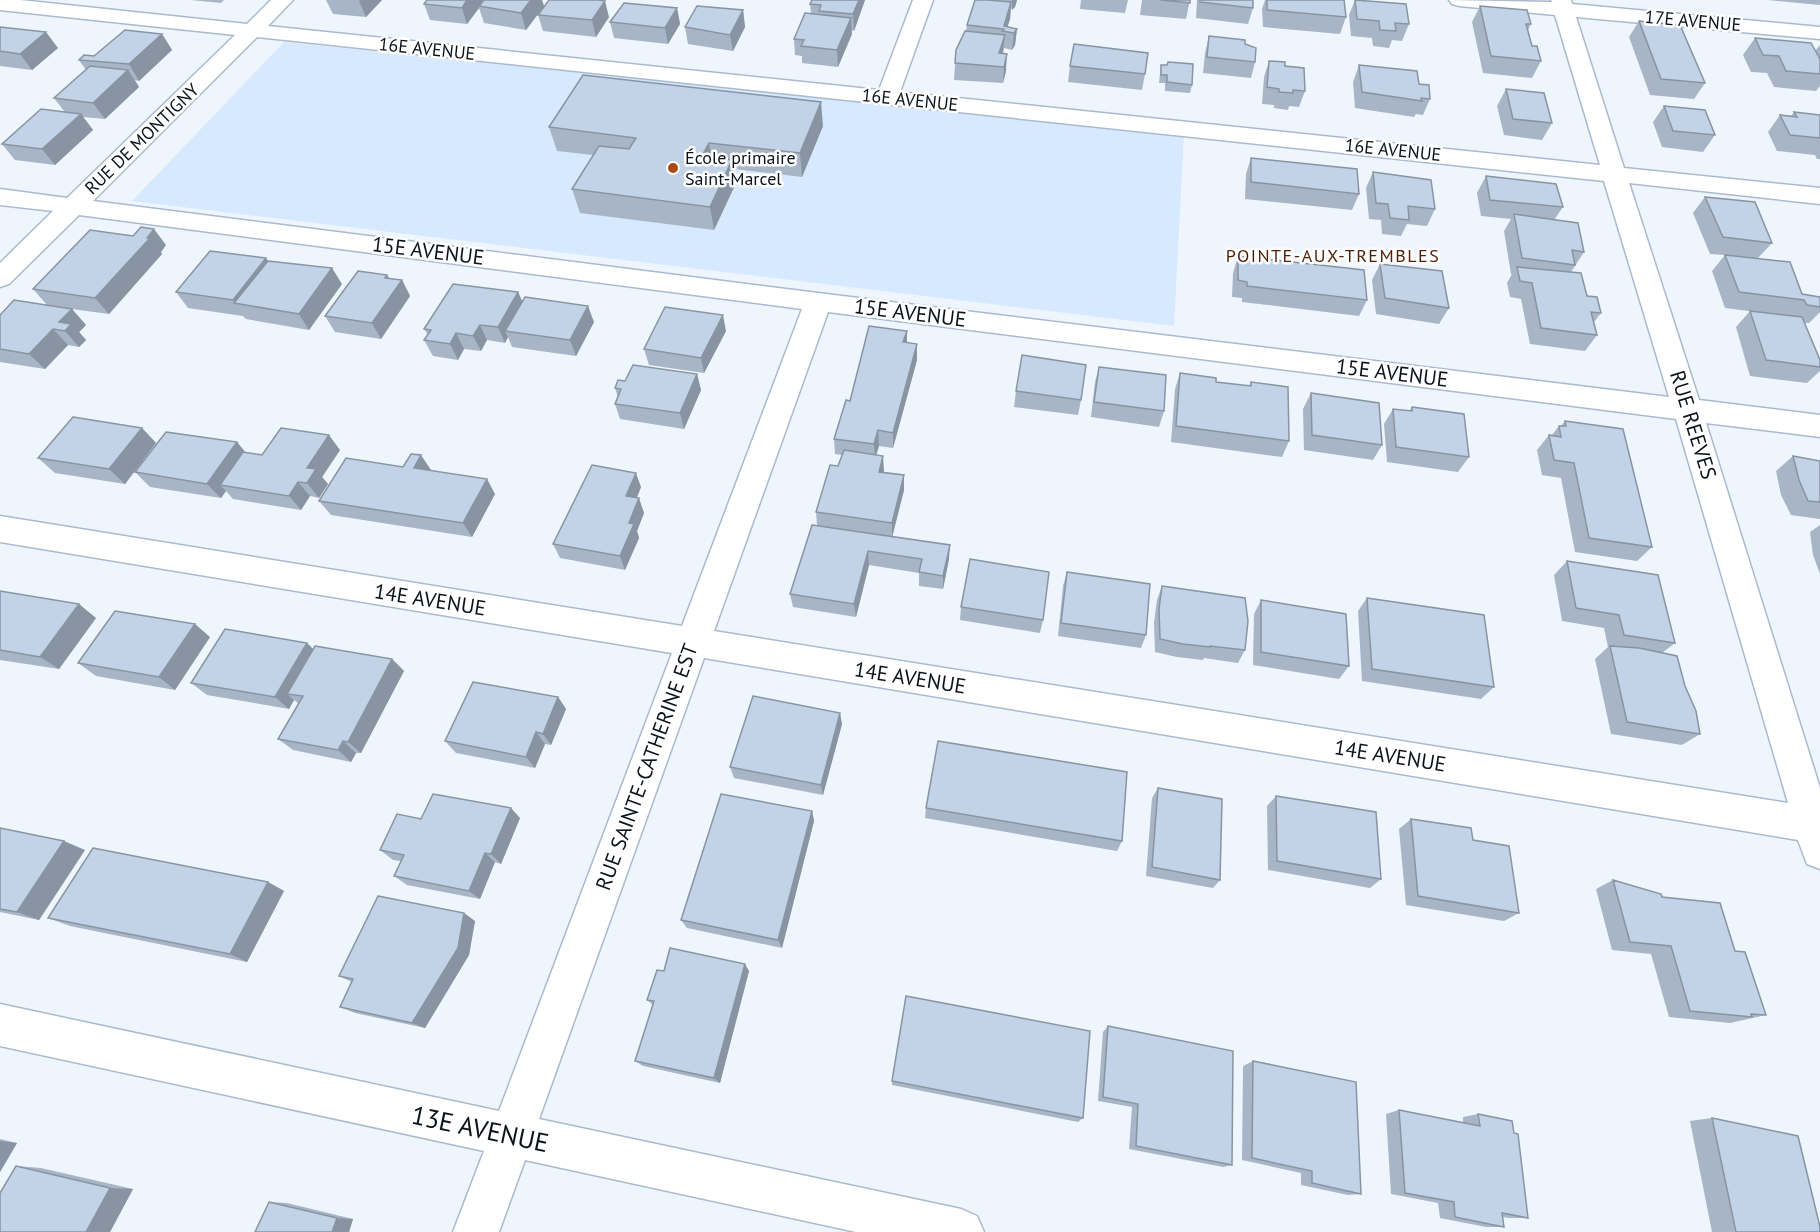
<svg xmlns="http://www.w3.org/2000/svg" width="1820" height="1232" viewBox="0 0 1820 1232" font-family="'PT Sans',sans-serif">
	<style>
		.built { fill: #d7e9fe }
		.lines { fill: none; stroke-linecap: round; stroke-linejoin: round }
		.minor-casing { stroke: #aabace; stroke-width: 3 }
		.minor { fill: #fff; fill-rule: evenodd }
		.wall { fill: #a7b5c7 }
		.shaded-wall { fill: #8894a2 }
		.building { fill: #c2d3e7; stroke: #8894a2; stroke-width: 1.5 }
		.poi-dot { fill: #ad4915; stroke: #fff; stroke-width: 2 }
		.labels { text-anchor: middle; stroke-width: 5; stroke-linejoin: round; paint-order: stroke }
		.far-street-label { font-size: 18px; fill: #0c1219; stroke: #fff }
		.far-poi-label { font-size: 18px; fill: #0c1219; stroke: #fff; text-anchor: start }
		.far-neighbourhood-label { font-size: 18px; letter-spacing: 1.5px; fill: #501f08; stroke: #fff }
		.street-label { font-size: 21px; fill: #0c1219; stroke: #fff }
		.near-street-label { font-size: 26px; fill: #0c1219; stroke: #fff }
	</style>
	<rect width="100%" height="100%" fill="#eef5fd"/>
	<path class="built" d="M284,42L1184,134L1174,326L132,201Z"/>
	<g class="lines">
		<defs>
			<path id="minor" d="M0,0H20L247,24L271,0H293L268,26L879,90L913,0H933L900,92L1600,165L1555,15L1459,6L1452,4L1449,0L1552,2L1551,0H1571L1572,4L1820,27V39L1576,17L1624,168L1820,188V204L1629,183L1699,400L1820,415V437L1706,423L1820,788V869L1807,864L1798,840L704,658L539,1119L961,1209L977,1216L984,1232H856L525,1160L499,1232H453L484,1151L0,1046V1004L499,1111L672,653L0,542V516L682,626L802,309L79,215L9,284L0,287V263L53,211L0,205V189L67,198L235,35L0,10ZM257,37L1604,181L1669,397L818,293L93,201ZM828,312L1676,419L1788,803L714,631Z"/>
		</defs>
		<use href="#minor" class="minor-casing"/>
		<use href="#minor" class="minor"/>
	</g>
	<path class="wall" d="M191,0H224L221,3Z
		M326,0H382L366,17L333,14Z
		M427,0H542L544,6L526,30L484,23L479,8L467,24L430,20L424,4Z
		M812,0H865L854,31L851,30L852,34L838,67L802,63V56L795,55L794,39L811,14L810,4Z
		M975,0H1017L1015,7L1011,9L1010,19L1007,27L1017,29L1015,45L1012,50L1004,48L1003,54L1006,71L1003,83L954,80L956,50L966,31L967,25Z
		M1081,0H1128L1125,13L1080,9Z
		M1142,0H1190L1186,19L1140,15Z
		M1197,0H1253V8L1248,24L1196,18Z
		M1265,0H1344L1346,17L1340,34L1263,27L1262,9Z
		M1355,0L1409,24L1402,41L1392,40L1389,48L1373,46L1372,38L1351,36L1349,15Z
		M1768,0H1820V5Z
		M1480,6L1531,24L1528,30L1532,46L1541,61L1532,78L1483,73L1472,22Z
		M677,8L680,24L668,44L614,38L610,22Z
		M743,10L745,27L733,51L688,44L685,27Z
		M538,15L609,17L596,37L543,31Z
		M1639,21L1705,83L1694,99L1650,95L1629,37Z
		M0,27L58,48L32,70L0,66Z
		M162,34L172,50L139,81L135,80L139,87L105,119L83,117L93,130L55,165L15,160L2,144L64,111L54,98L86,70L79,60L94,56Z
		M1209,36L1245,44L1255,62L1251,78L1203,73L1205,53Z
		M1755,38L1815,51L1820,45V86L1816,91L1774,87L1767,73L1751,72L1743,55Z
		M1269,61L1285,66L1305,91L1299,107L1289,106L1288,110L1274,108V105L1262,104L1264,77Z
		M1161,65L1192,85L1190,93L1165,91V83H1159Z
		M1359,65L1419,84L1430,99L1423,115L1416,114L1414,117L1355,108L1353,82Z
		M1070,66L1145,74L1142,90L1068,82Z
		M1506,89L1552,123L1542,140L1504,135L1497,106Z
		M1664,106L1715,135L1703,152L1662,147L1653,122Z
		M1794,112L1820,115V159H1817L1815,155L1777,151L1768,132L1780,115L1791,116Z
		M823,126L802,177L734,169L736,183L714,230L580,213L572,189L593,155L557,151L549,127Z
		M1251,158L1359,194L1352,210L1245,199L1246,174Z
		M1373,172L1435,209L1427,226L1407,224L1401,236L1382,234L1381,220L1369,219L1366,188Z
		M1486,176L1563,207L1554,220L1584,252L1571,272L1601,313L1594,322L1597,335L1585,351L1530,344L1521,299L1510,297L1507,283L1512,274H1511L1504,231L1511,219L1481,216L1477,193Z
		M1705,197L1772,243L1758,258L1802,294L1820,297V312L1809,323H1804L1820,360V371L1807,383L1750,376L1736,327L1750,311L1789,316L1725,308L1712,271L1725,255L1710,254L1693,213Z
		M166,245L161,252L162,254L109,314L72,309L86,325L79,332L86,340L79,347L68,345L45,369L0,362V315L47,305L33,289Z
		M1238,256L1367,300L1359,316L1242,302V298L1232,297L1233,273Z
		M268,261L342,284L309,330L246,319L243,316L188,308L176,292Z
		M1380,264L1449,308L1439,324L1376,314L1372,280Z
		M387,275L389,278L402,280L410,296L381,339L335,332L325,316Z
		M518,292L522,301L594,322L576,356L512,347L508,337L505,343L487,340L481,351L464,349L458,360L433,356L424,340L428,335L424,329Z
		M726,331L704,373L649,365L644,349Z
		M907,343L917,360L893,448L879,446L876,455L883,456V472L904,475V490L892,536L949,559L943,589L919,586V573L869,565L856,617L793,607L790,594L817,525L816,512L838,466L842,455L835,454L834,439L850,401Z
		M1099,367L1164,411L1159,427L1091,417L1095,382Z
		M1180,373L1216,382L1249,386L1251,382L1289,441L1282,457L1171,442L1175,389Z
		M697,374L701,390L684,429L620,419L615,404L618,397L615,388L625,381Z
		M1016,391L1081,400L1078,415L1014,407Z
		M1311,393L1382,445L1373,460L1304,450L1303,409Z
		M1412,407L1469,457L1458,472L1387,462L1384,424L1393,409L1409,411Z
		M1565,421L1652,547L1637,561L1575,552L1561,478L1542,475L1537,450L1549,435H1552L1559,426H1561Z
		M142,428L156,443L125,484L55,473L38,458Z
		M237,442L246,453L262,455L340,450L322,477L328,484L319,498L310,496L301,510L233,499L226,491L221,498L150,487L135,472Z
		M1793,456L1820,461V519L1791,515L1781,495L1776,471Z
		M403,467L431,470L495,494L472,537L331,515L319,501Z
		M641,487L637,498L644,513L637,531L639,538L625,570L560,558L553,544Z
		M1820,525V574L1813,555L1810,532Z
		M1567,561L1675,643L1662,653L1685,686L1700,734L1682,745L1611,734L1595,659L1608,647L1604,628L1562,621L1554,575Z
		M1067,572L1146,635L1141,648L1058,636L1063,586Z
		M1162,586L1245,650L1238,663L1204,658L1203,660L1177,657L1155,652L1154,622L1157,600Z
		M0,591L96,618L59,669L0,660Z
		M1367,598L1494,687L1481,699L1362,681L1358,611Z
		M1261,600L1349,666L1339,679L1253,665L1254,614Z
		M961,607L1043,620L1040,633L960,620Z
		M210,637L175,690L96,676L78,663Z
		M307,643L313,649L392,659L404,671L361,753H356L351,762L293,750L278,739L299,704L294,700L289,709L207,695L191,683Z
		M558,697L566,709L551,745L545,744L535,768L456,753L445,741Z
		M842,724L823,795L734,778L730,767Z
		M1158,788L1220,880L1213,888L1146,876L1152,798Z
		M1276,796L1381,879L1370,888L1268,870L1267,806Z
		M926,808L1122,841L1117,851L925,818Z
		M812,811L814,821L782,948L687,928L681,920Z
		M520,818L501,864L495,862L480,899L407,885L394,876L401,861L393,860L380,850L421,819Z
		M1411,819L1473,840L1519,913L1504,921L1406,905L1399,829Z
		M0,828L85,850L39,920L0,912Z
		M1613,880L1662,897L1735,951L1766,1015L1730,1023L1669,1017L1651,954L1612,950L1596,889Z
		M268,882L284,891L247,962L70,926L48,918Z
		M475,921L469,955L425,1028L355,1013L340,1007L352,982L339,976Z
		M664,971H749L720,1083L643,1066L635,1061L653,1005L647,1000Z
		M1108,1026L1232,1165L1223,1167L1129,1149L1132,1107L1098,1101L1103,1032Z
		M1253,1061L1361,1194L1348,1195L1301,1185V1173L1242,1160L1243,1066Z
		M892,1081L1083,1118L1078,1122L892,1085Z
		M1399,1110L1463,1123V1117L1478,1114L1528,1218H1510L1502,1217L1504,1227H1486L1440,1218L1438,1203L1391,1194L1386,1114Z
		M1712,1118L1820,1232H1712L1690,1121Z
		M0,1139L17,1143L0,1172Z
		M16,1166L41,1168L133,1189L110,1232Z
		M269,1202L287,1203L353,1219L349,1232Z"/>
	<path class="shaded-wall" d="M360,0H382L366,17L359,1Z
		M467,0H486L479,6V8L467,24L462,8Z
		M531,0H542L544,6L526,30L521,13Z
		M859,0H865L854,31L853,14Z
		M1012,0H1017L1015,7L1012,10Z
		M605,1L609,17L596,37L592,20Z
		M1011,2L1010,19L1006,32L1004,26Z
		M677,8L680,24L668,44L665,28Z
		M743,10L745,27L733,51L730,35Z
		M851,18L852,34L838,67L837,50Z
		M1017,29L1015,45L1012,50L1014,33Z
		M46,32L58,48L32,70L20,54Z
		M162,34L172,50L139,81L129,64Z
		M1005,35L1003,51L999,67V53Z
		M1007,54L1006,71L1003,83L1004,67Z
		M128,70L139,87L105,119L93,103Z
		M821,102L823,126L802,177L800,153Z
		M81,114L93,130L55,165L42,149Z
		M709,143L713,167L702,156Z
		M732,160L736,183L714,230L710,207Z
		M154,229L166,245L161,252L162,254L109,314L95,298Z
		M266,258L277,274L236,304L233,300Z
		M332,268L342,284L309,330L299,314Z
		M387,275L395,290L402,280L410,296L381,339L372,323L385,278Z
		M518,292L525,308L505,331L508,337L505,343L498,327Z
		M588,306L594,322L576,356L570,340Z
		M72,309L86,325L79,332L86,340L79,347L65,331L59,322Z
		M723,315L726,331L704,373L701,358Z
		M480,325L487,340L481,351L473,336Z
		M53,329L68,345L45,369L29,354Z
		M907,331V347L903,342Z
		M456,333L464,349L458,360L450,344Z
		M917,344V360L893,448V433Z
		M697,374L701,390L684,429L680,413Z
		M142,428L156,443L125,484L109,469Z
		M878,430L879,446L875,459L874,444Z
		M329,435L340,450L322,477L328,484L319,498L307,483V468Z
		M237,442L249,457L220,485L226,491L221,498L207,484Z
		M421,455L431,470L423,483L414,468Z
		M883,456L884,471L879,486V472Z
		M636,473L641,487L631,511L626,496Z
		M904,475V490L892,538V523Z
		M487,479L495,494L472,537L463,523Z
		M298,482L310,496L301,510L289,496Z
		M639,498L644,513L637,531L639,538L625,570L620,556L629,523Z
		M950,545L949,559L943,589V576Z
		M868,551L869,565L856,617L854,604Z
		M79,604L96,618L59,669L40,657Z
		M195,624L210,637L175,690L159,677Z
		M307,643L320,656L287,694L294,700L289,709L275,697Z
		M392,659L404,671L361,753L348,742Z
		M558,697L566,709L551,745L543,734Z
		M840,713L842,724L823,795L821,785Z
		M536,732L545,744L535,768L526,757Z
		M343,741L356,753L351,762L338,750Z
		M511,808L520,818L501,864L491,854Z
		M812,811L814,821L782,948L778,940Z
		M64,841L85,850L39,920L17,912Z
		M485,853L495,862L480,899L469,891Z
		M268,882L284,891L247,962L230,954Z
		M464,913L475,921L469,955L425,1028L412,1023Z
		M745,964L749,971L720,1083L714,1078Z
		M0,1141L17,1143L0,1172Z
		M110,1188L133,1189L110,1232H86Z
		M337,1218L353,1219L349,1232H332Z"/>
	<path class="building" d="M427,0H467L462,8L424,4Z
		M484,0H531L521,13L479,6Z
		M549,0H599L605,1L592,20L538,15Z
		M812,0H859L853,14L819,11L821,5L810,4Z
		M975,0H988L1011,2L1004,26L1017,29L1014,33L1002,31L1004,29L967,25Z
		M1161,0H1190V3Z
		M1200,0H1253V8L1200,2Z
		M1267,0H1344L1346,17L1267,10Z
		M1355,0L1406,4L1409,24L1395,23L1396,31L1380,30L1379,21L1357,19Z
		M624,3L677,8L665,28L610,22Z
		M697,6L743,10L730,35L685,27Z
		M1480,6L1527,10L1531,24H1526L1532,46H1537L1541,61L1491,56Z
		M805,13L851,18L837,50L801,46L804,40L794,39Z
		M1639,21L1680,25L1705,83L1661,79Z
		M0,27L46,32L20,54L0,51Z
		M125,30L162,34L129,64L79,60L84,55L94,56Z
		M965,31L1005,35L999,53L1007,54L1004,67L955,63L956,50Z
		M1209,36L1245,40V44L1256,48L1255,62L1207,57Z
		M1755,38L1811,43L1820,59V74L1786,71L1779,56L1763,55Z
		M1074,44L1148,53L1145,74L1070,66Z
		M1269,61L1285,62V66L1304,68L1305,91L1293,90V93L1279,92V89L1267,87Z
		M1168,62L1193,64L1192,85L1167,82V75H1161V65H1167Z
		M1359,65L1417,71L1419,84L1429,85L1430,99L1421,98L1422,101L1362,92Z
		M90,66L128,70L93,103L54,98Z
		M583,75L821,102L800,153L709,143L702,156L732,160L710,207L572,189L599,146L629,149L636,138L549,127Z
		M1506,89L1544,93L1552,123L1513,119Z
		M1664,106L1705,110L1715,135L1673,131Z
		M41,109L81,114L42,149L2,144Z
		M1794,112L1820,115V138L1790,135L1780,115L1797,117Z
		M1251,158L1357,169L1359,194L1251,182Z
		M1373,172L1431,180L1435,209L1408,206L1409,220L1390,218L1388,204L1376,203Z
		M1486,176L1556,184L1563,207L1490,200Z
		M1705,197L1755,202L1772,243L1723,237Z
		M1514,214L1578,223L1584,252L1572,250L1575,265L1522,258Z
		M141,227L154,229L147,238H150L95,298L33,289L90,230L133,236Z
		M210,251L266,258L233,300L176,292Z
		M1725,255L1790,262L1802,294L1820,297V307L1807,305L1804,300L1739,292Z
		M1238,256L1364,270L1367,300L1247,286V282L1238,280Z
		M268,261L332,268L299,314L234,303Z
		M1380,264L1442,271L1449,308L1385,298Z
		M1517,267L1581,273L1587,296L1597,297L1601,313L1591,312L1597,335L1541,328L1532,283L1520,281Z
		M358,271L387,275L385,278L402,280L372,323L325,316Z
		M453,284L518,292L498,327L480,325L473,336L456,333L450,344L424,340L431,330L424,329Z
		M525,297L588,306L570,340L505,331Z
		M14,300L72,309L59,322L71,324L65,331L53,329L29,354L0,349V315Z
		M665,307L723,315L701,358L644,349Z
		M1750,311L1802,317L1820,360V367L1766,360Z
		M869,326L907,331L903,342L917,344L893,433L878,430L874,444L834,439L846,400L850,401Z
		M1022,355L1086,365L1081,400L1016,391Z
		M633,365L697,374L680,413L615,404L621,389L615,388L618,380L625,381Z
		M1099,367L1166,375L1164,411L1094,402Z
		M1180,373L1216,378V382L1251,386V382L1288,387L1289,441L1176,426Z
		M1311,393L1379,403L1382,445L1312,435Z
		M1412,407L1464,414L1469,457L1396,447L1393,409L1412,411Z
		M73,417L142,428L109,469L38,458Z
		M1565,421L1623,429L1652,547L1589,538L1574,463L1554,460L1549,435L1561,437L1559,426H1566Z
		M281,428L329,435L307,468L316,469L307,483L298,482L289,496L220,485L243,452L262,455Z
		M166,432L237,442L207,484L135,472Z
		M844,450L883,456L879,472L904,475L892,523L816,512L830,465L838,466Z
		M411,454L421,455L414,468L487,479L463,523L319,501L346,458L403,467Z
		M1793,456L1820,461V502L1808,501L1799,480Z
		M592,465L636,473L626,496L639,498L629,523L634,524L620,556L553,544Z
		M812,525L950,545L943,576L919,572L922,559L868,551L854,604L790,594Z
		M970,559L1049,572L1043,620L961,607Z
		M1567,561L1658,575L1675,643L1624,635L1619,615L1576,608Z
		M1067,572L1150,584L1146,635L1061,623Z
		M1162,586L1245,598L1248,621L1245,650L1210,646V647L1183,644L1160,639L1159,609Z
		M0,591L79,604L40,657L0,650Z
		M1367,598L1484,615L1494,687L1372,669Z
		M1261,600L1346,614L1349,666L1261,652Z
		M115,611L195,624L159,677L78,663Z
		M225,629L307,643L275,697L191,683Z
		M315,646L392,659L348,742L343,741L338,750L278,739L303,696L287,694Z
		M1610,646L1639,648L1677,656L1685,686L1696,711L1700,734L1627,722Z
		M473,682L558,697L543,734L536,732L526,757L445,741Z
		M753,696L840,713L821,785L730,767Z
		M938,741L1127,772L1122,841L926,808Z
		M1158,788L1222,799L1220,880L1152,867Z
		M433,794L511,808L491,854L485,853L469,891L394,876L404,855L380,850L397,814L421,819Z
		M721,794L812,811L778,940L681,920Z
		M1276,796L1376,812L1381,879L1277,861Z
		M1411,819L1471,828L1473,840L1509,846L1519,913L1418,896Z
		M0,828L64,841L17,912L0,909Z
		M93,848L268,882L230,954L48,918Z
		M1613,880L1661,894L1662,897L1720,903L1735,951L1745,952L1766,1015L1751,1014L1752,1017L1690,1011L1671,946L1630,942Z
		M378,896L464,913L458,948L412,1023L340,1007L353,979L339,976Z
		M670,948L745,964L714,1078L635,1061L654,1001L647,1000L657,970L664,971Z
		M906,996L1090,1031L1083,1118L892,1081Z
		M1108,1026L1233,1051L1232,1165L1136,1146L1138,1104L1103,1097Z
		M1253,1061L1356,1082L1361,1194L1312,1183V1171L1252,1158Z
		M1399,1110L1480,1126L1478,1114L1512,1121L1514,1133L1518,1134L1528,1218L1502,1213L1504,1227L1455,1217L1454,1202L1405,1193Z
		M1712,1118L1798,1136L1820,1227V1232H1736Z
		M16,1166L110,1188L86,1232H0V1193Z
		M269,1202L337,1218L332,1232H255Z"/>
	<circle class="poi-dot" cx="673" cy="168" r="6"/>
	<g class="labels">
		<g class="far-street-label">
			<text transform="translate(1693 21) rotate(5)" y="6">17E AVENUE</text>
			<text transform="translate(427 49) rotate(6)" y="6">16E AVENUE</text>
			<text transform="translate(910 100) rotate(6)" y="6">16E AVENUE</text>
			<text transform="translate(142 139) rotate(-44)" y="6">RUE DE MONTIGNY</text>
			<text transform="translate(1393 150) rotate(6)" y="6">16E AVENUE</text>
		</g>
		<g class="far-poi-label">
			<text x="685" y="164">École primaire<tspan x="685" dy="21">Saint-Marcel</tspan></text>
		</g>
		<g class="far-neighbourhood-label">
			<text x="1333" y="262">POINTE-AUX-TREMBLES</text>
		</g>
		<g class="street-label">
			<text transform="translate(428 251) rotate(7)" y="7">15E AVENUE</text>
			<text transform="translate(910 313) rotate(7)" y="7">15E AVENUE</text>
			<text transform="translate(1392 373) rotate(7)" y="7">15E AVENUE</text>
			<text transform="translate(1693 425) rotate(73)" y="7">RUE REEVES</text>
			<text transform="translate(430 600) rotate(9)" y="7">14E AVENUE</text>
			<text transform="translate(910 678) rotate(9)" y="7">14E AVENUE</text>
			<text transform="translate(1390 756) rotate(9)" y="7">14E AVENUE</text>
			<text transform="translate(647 767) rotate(-70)" y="7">RUE SAINTE-CATHERINE EST</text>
		</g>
		<g class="near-street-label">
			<text transform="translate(480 1129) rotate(12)" y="9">13E AVENUE</text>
		</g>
	</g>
</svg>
